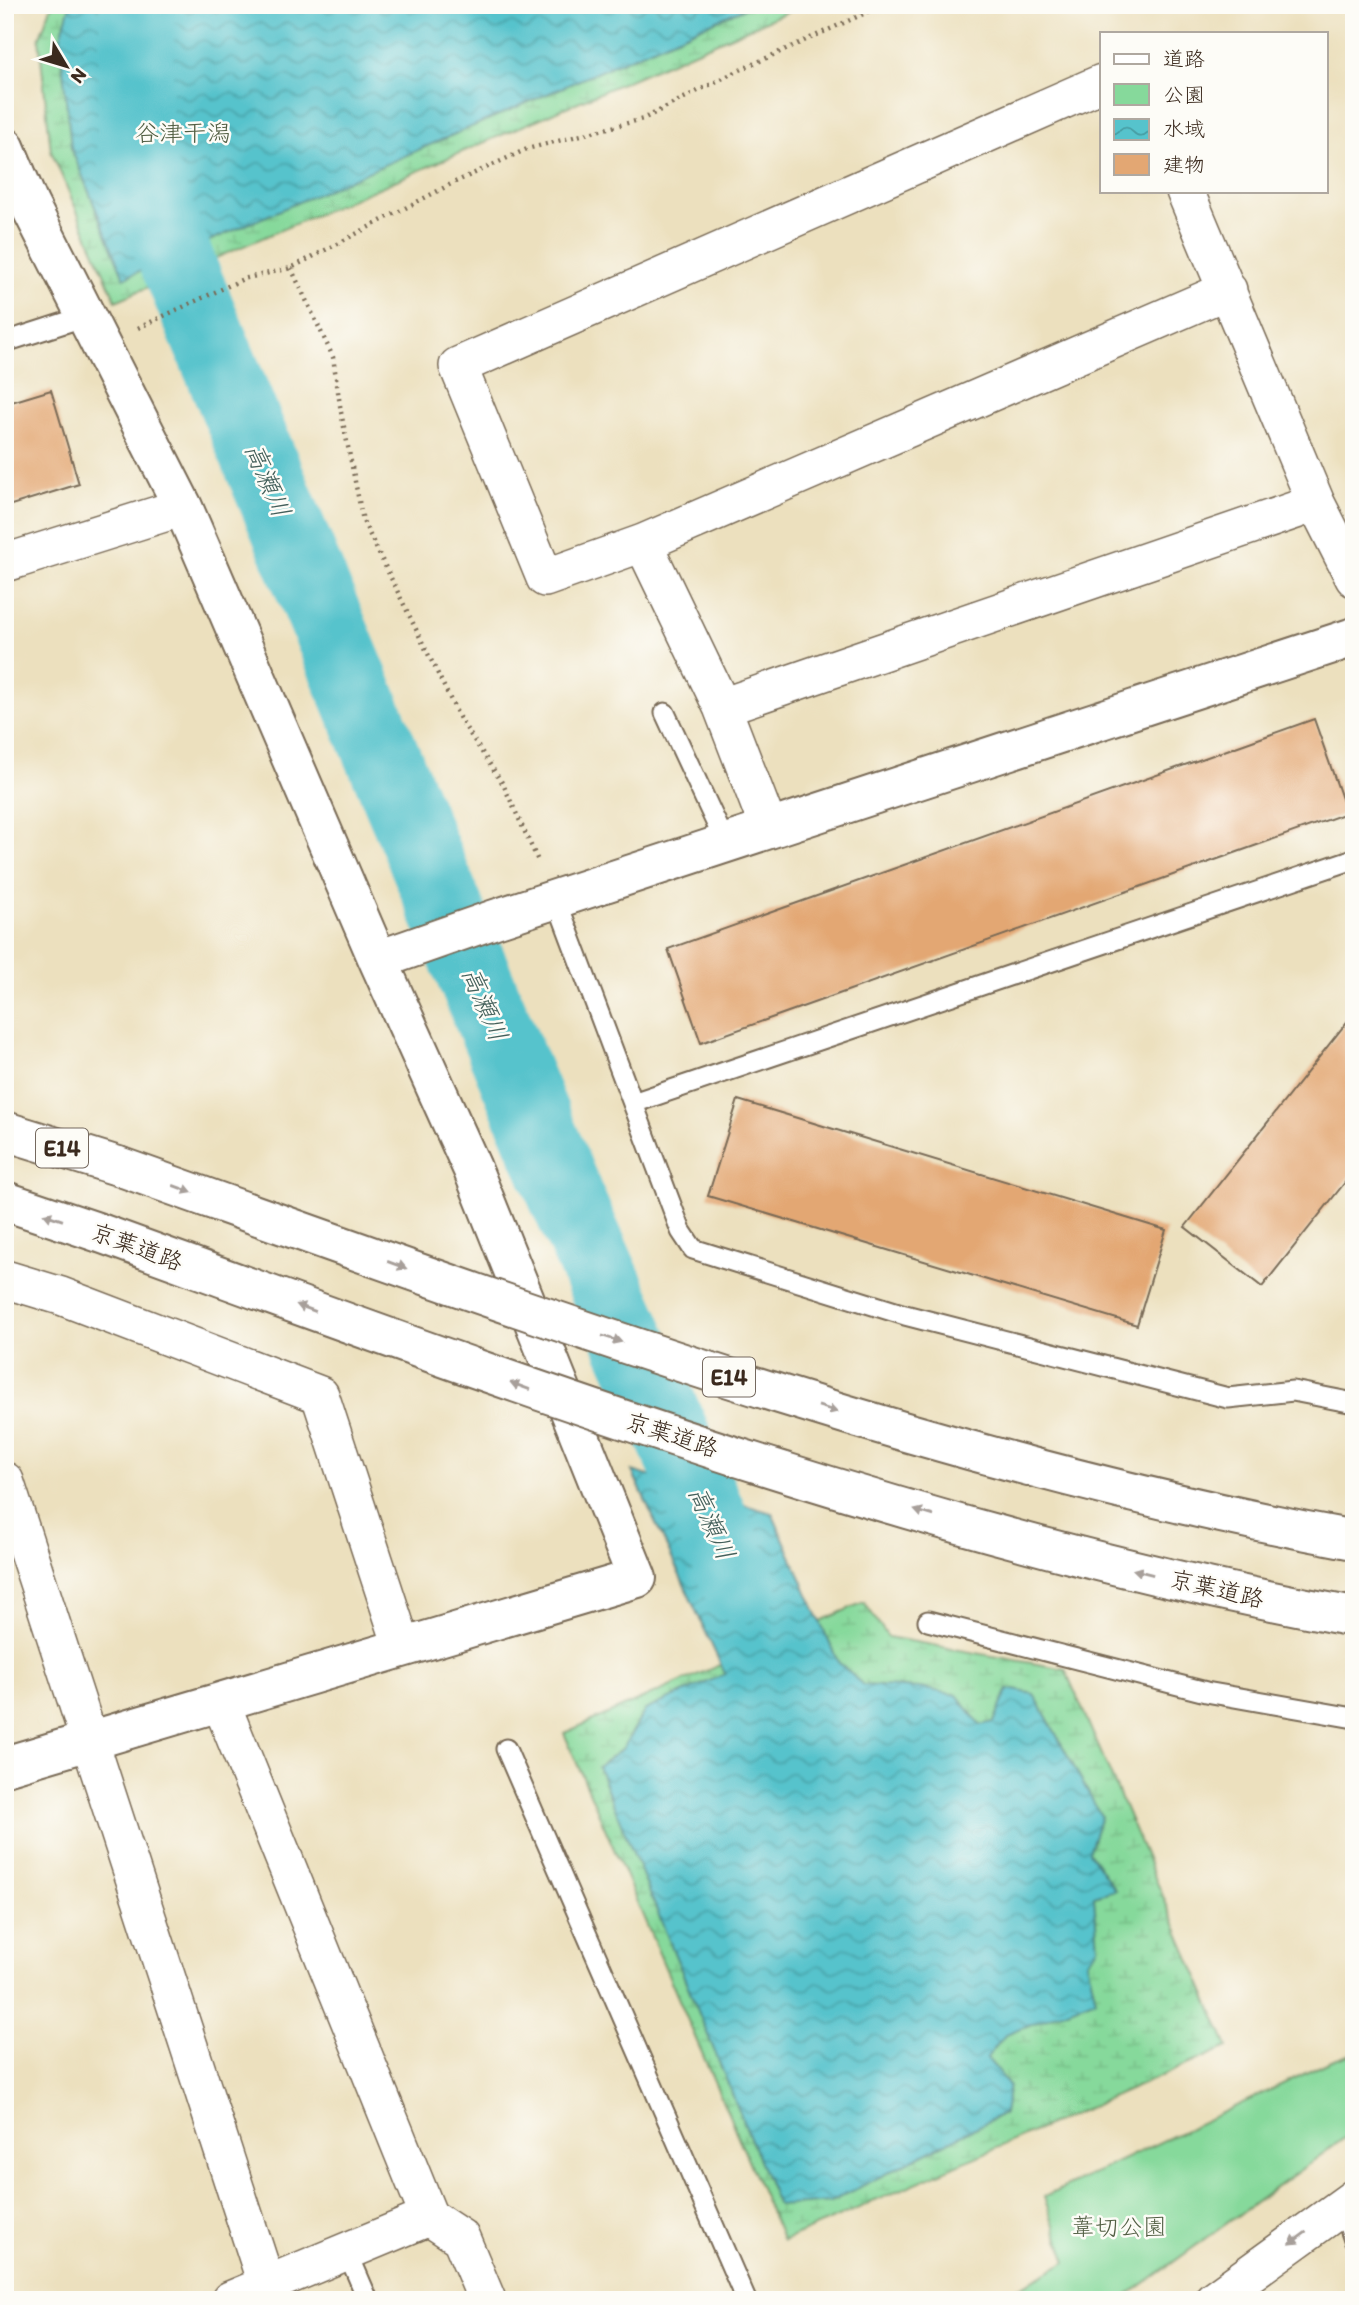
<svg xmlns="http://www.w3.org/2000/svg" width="1359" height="2305" viewBox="0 0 1359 2305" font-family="Itim,'Klee One',sans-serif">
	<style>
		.wetland { fill: url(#wetland-marsh); stroke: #60825c; stroke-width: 2 }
		.park { fill: #86d99b; stroke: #60825c; stroke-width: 2 }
		.water { fill: url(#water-waves); stroke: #487675; stroke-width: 2 }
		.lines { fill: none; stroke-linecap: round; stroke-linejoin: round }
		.river { stroke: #56c3cc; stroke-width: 75 }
		.building { fill: #e3a773 }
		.lane-casing { stroke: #796a56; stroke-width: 23 }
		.street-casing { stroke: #796a56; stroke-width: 40 }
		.secondary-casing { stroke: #796a56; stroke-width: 42 }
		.highway-casing { stroke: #796a56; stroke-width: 42 }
		.path { stroke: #796a56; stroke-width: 4.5; stroke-dasharray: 2 5; stroke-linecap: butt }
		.lane { stroke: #fff; stroke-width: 19 }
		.street { stroke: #fff; stroke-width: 37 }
		.secondary { stroke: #fff; stroke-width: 38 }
		.highway { stroke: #fff; stroke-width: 38 }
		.highway-bridge-casing { stroke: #796a56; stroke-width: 42; stroke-linecap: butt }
		.highway-bridge { stroke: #fff; stroke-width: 38 }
		.oneway { fill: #a79f9a }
		.labels { text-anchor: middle; stroke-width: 5; stroke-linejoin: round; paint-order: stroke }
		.shield { fill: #fdfcf7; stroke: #75695f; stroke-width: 2 }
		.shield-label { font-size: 23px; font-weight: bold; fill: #3b2a1e }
		.park-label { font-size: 24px; fill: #525f44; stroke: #fdfcf7 }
		.street-label { font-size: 24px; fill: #3b2a1e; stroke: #fdfcf7 }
		.water-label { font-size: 26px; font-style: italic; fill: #44605b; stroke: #fdfcf7 }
	</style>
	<defs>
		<pattern id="wetland-marsh" width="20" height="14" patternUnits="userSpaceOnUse" patternTransform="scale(1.75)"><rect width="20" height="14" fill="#86d99b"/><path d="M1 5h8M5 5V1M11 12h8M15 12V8" fill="none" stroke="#75ba85"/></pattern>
		<pattern id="water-waves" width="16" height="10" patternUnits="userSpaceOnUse" patternTransform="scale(1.75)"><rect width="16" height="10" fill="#56c3cc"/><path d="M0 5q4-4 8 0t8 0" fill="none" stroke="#489fa5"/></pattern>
	</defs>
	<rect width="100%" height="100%" fill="#fdfcf7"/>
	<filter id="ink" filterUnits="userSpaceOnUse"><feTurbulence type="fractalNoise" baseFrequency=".0143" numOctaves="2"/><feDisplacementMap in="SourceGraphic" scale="14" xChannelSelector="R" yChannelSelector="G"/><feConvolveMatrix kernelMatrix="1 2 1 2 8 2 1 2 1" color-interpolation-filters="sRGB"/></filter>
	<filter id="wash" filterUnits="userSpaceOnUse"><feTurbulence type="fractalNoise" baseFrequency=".00686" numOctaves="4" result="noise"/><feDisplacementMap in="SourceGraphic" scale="28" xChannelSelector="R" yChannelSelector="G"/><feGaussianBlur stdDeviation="1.57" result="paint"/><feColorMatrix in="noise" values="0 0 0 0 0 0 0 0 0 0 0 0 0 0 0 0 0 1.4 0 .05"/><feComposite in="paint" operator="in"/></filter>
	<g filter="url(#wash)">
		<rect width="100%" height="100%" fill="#ece0be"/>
		<path class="wetland" d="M52,5H803L116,301L51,151L39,39Z
			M864,1602L888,1637L1065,1669L1228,2047L783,2241L564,1733Z"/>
		<path class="park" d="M1354,2053V2131L1121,2300H997L1067,2261L1044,2197L1329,2062Z"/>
		<path class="water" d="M70,5H752L124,278L71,148L60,40Z
			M632,1471L772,1513L838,1662L863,1685L920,1688L957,1695L980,1725L994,1722L1008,1689L1034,1694L1101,1816L1089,1852L1115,1890L1094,1896L1098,1948L1087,1962L1096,1999L1006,2034L987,2058L1009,2085L1004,2113L831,2202L778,2206L598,1767L623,1748L645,1710L725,1674Z"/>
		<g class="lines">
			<path class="river" d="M137,5L134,158L566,1197L740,1585"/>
		</g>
		<g id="blocks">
			<path class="building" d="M51,390L79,484L5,507V404Z
				M1314,719L1347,813L701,1043L668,949Z
				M1354,1013V1171L1262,1287L1185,1227Z
				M738,1100L1166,1230L1137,1325L708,1196Z"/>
		</g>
	</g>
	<g filter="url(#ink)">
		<use href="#blocks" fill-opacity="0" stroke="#796a56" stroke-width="2"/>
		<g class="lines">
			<defs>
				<path id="lane" d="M5,342L86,316
					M665,713L726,844
					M556,899L681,1231L693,1249L905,1315L1228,1398L1293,1391L1354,1403
					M633,1103L1354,859
					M928,1621L1206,1692L1354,1718
					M506,1749L746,2300
					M1342,2206L1354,2240
					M347,2251L368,2300"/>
				<path id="street" d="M1102,83L458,366L545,578L643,543L1228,290
					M1185,191L1316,503L1354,578
					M643,543L722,707L769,829
					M5,563L183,507
					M722,707L1316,503
					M5,1279L61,1296L320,1395L402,1646
					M5,1481L266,2283
					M221,1703L429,2217L461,2238L487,2300
					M230,2300L429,2217
					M1213,2300L1354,2198"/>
				<path id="secondary" d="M5,147L29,204L183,507L378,960L472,1168L637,1578L5,1766
					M378,960L495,919L1354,637"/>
				<path id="highway" d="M5,1131L118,1166
					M5,1201L100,1233"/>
			</defs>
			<use href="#lane" class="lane-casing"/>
			<use href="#street" class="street-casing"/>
			<use href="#secondary" class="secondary-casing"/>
			<use href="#highway" class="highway-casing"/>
			<path class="path" d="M291,268L333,357L341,412L363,521L460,719L503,784L539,863
				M138,328L243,279L291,268L451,184L527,149L643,119L727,76L883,5"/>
			<use href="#lane" class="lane"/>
			<use href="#street" class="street"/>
			<use href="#secondary" class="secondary"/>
			<use href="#highway" class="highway"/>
			<defs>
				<path id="highway-bridge" d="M118,1166C523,1310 929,1462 1354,1540
					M100,1233C511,1382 923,1538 1354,1617"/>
			</defs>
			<use href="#highway-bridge" class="highway-bridge-casing"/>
			<use href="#highway-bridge" class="highway-bridge"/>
		</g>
		<defs><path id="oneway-solid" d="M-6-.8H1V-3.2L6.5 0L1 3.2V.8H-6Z" transform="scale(1.75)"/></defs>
		<g class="oneway">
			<use href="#oneway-solid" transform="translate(183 1189) rotate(20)"/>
			<use href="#oneway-solid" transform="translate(53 1217) rotate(-161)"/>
			<use href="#oneway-solid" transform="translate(397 1265) rotate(20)"/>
			<use href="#oneway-solid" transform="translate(306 1308) rotate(-160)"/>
			<use href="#oneway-solid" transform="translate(612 1339) rotate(18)"/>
			<use href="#oneway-solid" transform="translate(520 1386) rotate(-160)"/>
			<use href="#oneway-solid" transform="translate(828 1409) rotate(17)"/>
			<use href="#oneway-solid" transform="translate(924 1513) rotate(-164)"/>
			<use href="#oneway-solid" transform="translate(1143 1572) rotate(-166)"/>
			<use href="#oneway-solid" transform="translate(1298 2238) rotate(144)"/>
		</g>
	</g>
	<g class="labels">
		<g class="shield">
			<rect x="36" y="1128.5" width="52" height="39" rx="5"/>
			<rect x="703" y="1357.5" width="52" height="39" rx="5"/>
		</g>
		<g class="shield-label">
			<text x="62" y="1156">E14</text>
			<text x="729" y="1385">E14</text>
		</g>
		<g class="park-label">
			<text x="183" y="141">谷津干潟</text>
			<text x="1119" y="2235">葦切公園</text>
		</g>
		<g class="street-label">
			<text transform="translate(137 1247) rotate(20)" y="8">京葉道路</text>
			<text transform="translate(672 1435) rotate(18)" y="8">京葉道路</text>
			<text transform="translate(1217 1589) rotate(13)" y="8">京葉道路</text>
		</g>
		<g class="water-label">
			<text transform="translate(268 480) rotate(67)" y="9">高瀬川</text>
			<text transform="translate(485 1004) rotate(67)" y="9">高瀬川</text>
			<text transform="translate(712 1523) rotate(66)" y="9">高瀬川</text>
		</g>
	</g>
	<rect width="1359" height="2305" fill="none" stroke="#fdfcf7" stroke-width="28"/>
	<rect x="1100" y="32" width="228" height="161" fill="#fdfcf7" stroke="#afa8a0" stroke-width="2"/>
	<rect x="1114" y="54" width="35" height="10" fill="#ffffff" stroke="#afa8a0" stroke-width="2"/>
	<text x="1163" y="66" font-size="21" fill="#3b2a1e">道路</text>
	<rect x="1114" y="84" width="35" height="21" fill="#86d99b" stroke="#afa8a0" stroke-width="2"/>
	<text x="1163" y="102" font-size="21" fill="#3b2a1e">公園</text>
	<rect x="1114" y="119" width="35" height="21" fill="url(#water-waves)" stroke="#afa8a0" stroke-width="2"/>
	<text x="1163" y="136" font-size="21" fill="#3b2a1e">水域</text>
	<rect x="1114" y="154" width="35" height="21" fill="#e3a773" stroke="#afa8a0" stroke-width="2"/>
	<text x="1163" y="172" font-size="21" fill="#3b2a1e">建物</text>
	<g transform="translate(66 66) rotate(128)" stroke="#fdfcf7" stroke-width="5" paint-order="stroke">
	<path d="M0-5L12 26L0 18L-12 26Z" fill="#3b2a1e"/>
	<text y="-10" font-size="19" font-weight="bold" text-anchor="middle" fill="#3b2a1e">N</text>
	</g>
</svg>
